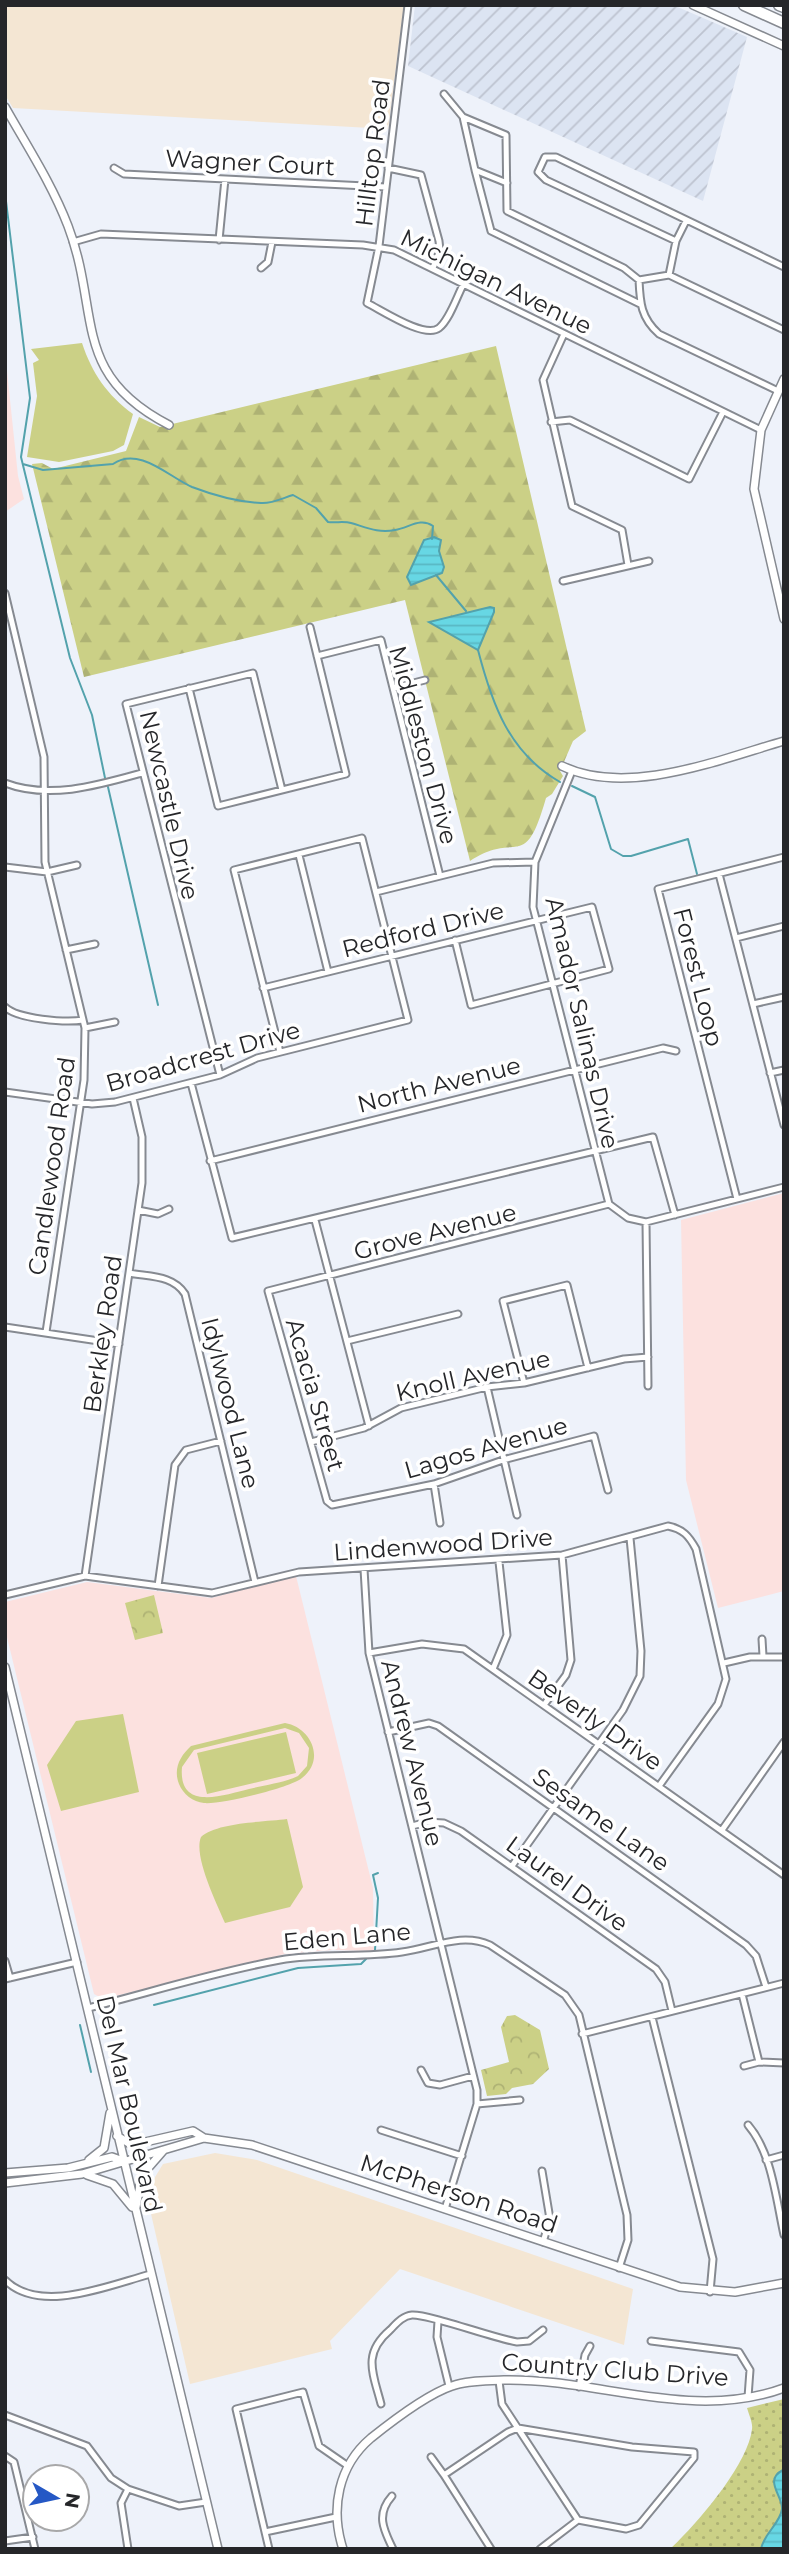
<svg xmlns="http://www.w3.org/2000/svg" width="789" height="2554" viewBox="0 0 789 2554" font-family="Montserrat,sans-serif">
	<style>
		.commercial { fill: #f4e6d3 }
		.industrial { fill: url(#industrial-furrows) }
		.education { fill: #fce1df }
		.grass { fill: url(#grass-dots) }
		.forest { fill: url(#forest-firs) }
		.park { fill: url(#park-crowns) }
		.garden { fill: #cbd086; fill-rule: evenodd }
		.water { fill: url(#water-rules); stroke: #53a2ac; stroke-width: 2 }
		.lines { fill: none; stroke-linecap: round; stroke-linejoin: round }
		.stream { stroke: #53a2ac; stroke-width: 2 }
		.street-casing { stroke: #868a91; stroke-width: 9 }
		.secondary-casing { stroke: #868a91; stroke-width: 10 }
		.highway-casing { stroke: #868a91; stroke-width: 13 }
		.street { stroke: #fff; stroke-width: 5 }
		.secondary { stroke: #fff; stroke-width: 7 }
		.highway { stroke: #fff; stroke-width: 10 }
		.labels { text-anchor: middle; stroke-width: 7; stroke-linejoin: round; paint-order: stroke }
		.street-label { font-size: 24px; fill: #252629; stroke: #fff }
	</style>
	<defs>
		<pattern id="industrial-furrows" width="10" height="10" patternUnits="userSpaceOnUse" patternTransform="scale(1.75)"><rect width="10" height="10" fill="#dce4f2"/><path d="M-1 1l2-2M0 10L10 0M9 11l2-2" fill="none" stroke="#bdc3d0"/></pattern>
		<pattern id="grass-dots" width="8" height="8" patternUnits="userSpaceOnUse" patternTransform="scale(1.75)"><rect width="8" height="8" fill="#cbd086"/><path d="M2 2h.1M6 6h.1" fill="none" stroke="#aeb274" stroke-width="1.8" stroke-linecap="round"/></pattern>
		<pattern id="forest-firs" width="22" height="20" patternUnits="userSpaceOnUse" patternTransform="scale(1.75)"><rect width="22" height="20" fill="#cbd086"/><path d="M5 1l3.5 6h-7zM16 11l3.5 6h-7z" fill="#aeb274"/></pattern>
		<pattern id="park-crowns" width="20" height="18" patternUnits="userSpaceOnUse" patternTransform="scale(1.75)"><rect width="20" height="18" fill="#cbd086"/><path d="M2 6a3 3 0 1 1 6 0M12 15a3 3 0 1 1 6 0" fill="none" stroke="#aeb274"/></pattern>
		<pattern id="water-rules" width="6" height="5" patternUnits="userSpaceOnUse" patternTransform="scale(1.75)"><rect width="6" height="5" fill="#67d7e4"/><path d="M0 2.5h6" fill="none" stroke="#59b8c4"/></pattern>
	</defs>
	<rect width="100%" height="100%" fill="#eef2fa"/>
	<path class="commercial" d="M5,5H404L388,129L13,108L5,95Z
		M215,2153L257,2160L633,2289L624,2345L400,2269L330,2341L332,2349L190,2384L146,2192L163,2164Z"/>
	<path class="industrial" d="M415,5H673L747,37L703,201L408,66Z"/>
	<path class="education" d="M5,352L18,476L24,499L5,512Z
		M784,1193V1591L718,1608L686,1480L681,1220Z
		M296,1576L373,1888L374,1951L332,1950L285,1954L103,1999L94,1994L5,1629V1602L87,1582L211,1598Z"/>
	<path class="grass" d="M784,2399V2549H670C696,2525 748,2465 752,2429C753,2423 749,2415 747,2408Z"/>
	<path class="forest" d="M496,346L586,731L573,741L560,771L563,776L552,794L546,798C524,875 518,829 470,861L405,600L84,677L32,464L42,463L53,469L126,451L139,417L160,427Z"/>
	<path class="park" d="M154,1595L163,1633L135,1640L125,1603Z
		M515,2015L540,2030L549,2069L533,2084L512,2088L506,2094L487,2096L481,2070L509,2062L501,2027L507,2016Z"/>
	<path class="garden" d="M82,343C92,373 107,395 133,414L124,445L113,451L59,462L27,457L37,396L33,363L39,360L31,349Z
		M123,1714L139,1792L61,1811L47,1765L76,1721Z
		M285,1723C311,1727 326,1760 302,1778C290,1788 219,1805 204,1803C193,1802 183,1794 179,1784C173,1769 180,1756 191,1746ZM285,1728L299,1733L309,1748L307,1766L298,1776C283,1783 265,1785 249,1789C224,1795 178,1812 182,1767L194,1750Z
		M286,1732L296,1773L207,1794L197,1753Z
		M287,1819L303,1887L290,1907L225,1923C217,1904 193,1856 201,1837C217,1822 265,1822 287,1819Z"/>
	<path class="water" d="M434,537L441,540L439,551L444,567L442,573L411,585L407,577L424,540Z
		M490,607L494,608V612L478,650L429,622Z
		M783,2470L784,2549H761C764,2533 780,2524 782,2509C783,2496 763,2480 783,2470Z"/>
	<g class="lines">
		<path class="stream" d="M6,201L30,398L21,457L70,658L92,715L105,778
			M23,464L43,470L113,464C139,446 169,477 192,487C213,495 239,502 261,503C271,504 283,498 293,495L316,508L328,522C336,523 344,521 351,523C368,528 378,533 395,530C409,528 420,517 433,526L432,539
			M436,575L466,611
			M478,650C492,704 509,753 560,782
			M572,786L595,797L611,849L623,856H631L688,839L697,874
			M108,787L158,1005
			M375,1950L378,1898L373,1875L378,1873
			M154,2005L298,1968L361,1964L366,1959
			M80,2025L91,2072"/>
		<defs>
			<path id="street" d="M408,5L379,246L367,303C383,311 425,339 439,328C450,319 457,296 464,283
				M444,94L463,117L506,135L507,211L624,268L639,280L669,275
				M463,117L475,170L507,183
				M114,168L124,174L386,187
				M388,168L421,175L439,241L440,250L433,268
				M475,170L491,231L640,304
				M686,221L676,241L669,275L784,330
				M219,240L225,179
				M676,241L546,180L538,172L545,157H556L784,267
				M73,242L101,234L363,245L394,250L761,430
				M261,268L268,262L272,242
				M639,280C640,303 641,318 659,334L778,391
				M564,334L543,380L572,506L622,530L628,565
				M551,422L570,420L689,479L723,412
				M563,581L649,561
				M5,593L44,757L45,862L85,1028L84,1080L46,1332
				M317,656L381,640L440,876
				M189,688L218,806L346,774L310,627
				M394,688L425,680
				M572,771L535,862L533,907L609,1204L628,1218L646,1222L784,1187
				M5,783C49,800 99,785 142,773
				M299,855L328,972
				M5,867L47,872L77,865
				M719,874L784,1125
				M376,892L493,863L535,862
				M736,938L784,926
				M66,950L95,944
				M263,988L592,907L609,969L471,1005L455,940
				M753,1004L784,997
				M5,1007C17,1019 66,1023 83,1020
				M85,1028L115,1022
				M770,1073L784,1070
				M220,1075L126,704L253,673L282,790
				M191,1083L232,1238L653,1137L675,1215
				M5,1092L92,1104L115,1102L220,1075L257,1058L408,1020L362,838L234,870L280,1052
				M210,1161L663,1048L676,1051
				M737,1199L658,889L784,857
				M138,1210L158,1214L169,1209
				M315,1220L369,1426
				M646,1222L648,1386
				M129,1273C150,1277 173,1275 185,1294L255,1582
				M5,1327L119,1344
				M347,1341L458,1314
				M524,1383L503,1301L567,1285L588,1368
				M487,1387L517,1515
				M311,1442L364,1428L401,1408L487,1387L524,1383L624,1359L648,1357
				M434,1484L440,1523
				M608,1490L594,1436L503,1460L434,1484L332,1505L327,1501L268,1291L609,1204
				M364,1569L369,1653L477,2090V2104L445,2209
				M85,1576L142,1183V1137L133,1098
				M158,1586L175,1465L186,1450L221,1441
				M5,1595L85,1576L212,1593L299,1572L562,1555L668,1526C683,1529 689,1536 696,1549L726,1679L718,1704L659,1786
				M762,1639L763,1656
				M369,1653L422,1644L464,1649L784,1875
				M724,1663L750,1657H784
				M493,1669L507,1635L499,1562
				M544,1705L566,1675L571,1660L562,1555
				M388,1732L429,1723L438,1726L746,1945L756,1956L766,1987
				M412,1826L427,1822L444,1823L461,1831L656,1969L665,1982L672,2011
				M722,1830L784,1742
				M512,1866L623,1710L640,1676L641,1651L630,1538
				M5,1961L10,1978
				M5,1979L77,1962
				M742,1994L759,2062L784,2063
				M88,2008C151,1992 215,1972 280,1960C321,1953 362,1958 402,1952C433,1948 461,1932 490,1945L565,1995L579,2015L627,2215L628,2240L619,2268
				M652,2017L713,2259L710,2292
				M582,2034L784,1983
				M744,2066L759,2062
				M421,2070L428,2083L440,2085L473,2076
				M477,2104L520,2100
				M748,2125C772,2153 776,2199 784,2235
				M381,2130L462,2156
				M766,2160L784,2155
				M542,2171L550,2219L543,2242
				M5,2280C40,2315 109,2285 151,2274
				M438,2321L437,2337L449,2386
				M651,2341L739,2352L750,2370L748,2397
				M499,2381L502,2404L578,2520
				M579,2387L585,2355L590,2346
				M381,2404C373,2373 362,2354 390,2330C396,2324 402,2316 412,2315C429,2314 493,2338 517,2342L529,2341L543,2330
				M5,2415L87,2446L111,2478L128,2489L179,2506L206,2502
				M5,2456L14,2462L35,2549
				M431,2457L444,2475
				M128,2489L121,2503L128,2549
				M392,2496C376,2514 383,2529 393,2549
				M265,2532L336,2517
				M5,2541L33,2537
				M269,2549L236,2409L303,2392L319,2446L348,2466
				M491,2549L444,2475L508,2432L518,2428L632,2447L694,2452V2458L639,2525L626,2529L578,2520
				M540,2549L578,2520"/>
			<path id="secondary" d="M693,5L784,46
				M5,107C27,146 52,184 68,226C101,313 70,374 169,425
				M784,379L761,430L754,489L784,619
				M562,766C627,797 718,760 784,741
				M5,1667L218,2549
				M117,2136L132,2145L193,2131L204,2138
				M89,2160L104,2148L110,2113
				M5,2173L68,2168L112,2157L123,2161
				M87,2175L113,2184L132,2207
				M5,2183L82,2174L204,2138L252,2145L680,2287L735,2292L784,2283
				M136,2207L142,2175L163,2151
				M343,2549C330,2509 338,2466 371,2438C391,2422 428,2394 452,2386C468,2380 487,2381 504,2380C596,2378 693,2422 784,2388"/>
			<path id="highway" d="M744,5L784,23
				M779,5L784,7"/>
		</defs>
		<use href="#street" class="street-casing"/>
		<use href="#secondary" class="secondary-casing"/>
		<use href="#highway" class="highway-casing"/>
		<use href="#street" class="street"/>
		<use href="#secondary" class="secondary"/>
		<use href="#highway" class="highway"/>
	</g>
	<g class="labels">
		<g class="street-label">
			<text transform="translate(373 153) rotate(-83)" y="8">Hilltop Road</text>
			<text transform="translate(250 163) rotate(3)" y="8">Wagner Court</text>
			<text transform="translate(496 282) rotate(26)" y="8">Michigan Avenue</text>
			<text transform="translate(423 745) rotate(75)" y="8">Middleston Drive</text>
			<text transform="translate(169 805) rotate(77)" y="8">Newcastle Drive</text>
			<text transform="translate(423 930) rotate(-14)" y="8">Redford Drive</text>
			<text transform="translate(698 977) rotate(76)" y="8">Forest Loop</text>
			<text transform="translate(582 1023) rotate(77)" y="8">Amador Salinas Drive</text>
			<text transform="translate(203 1057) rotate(-16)" y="8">Broadcrest Drive</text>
			<text transform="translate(439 1085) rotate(-14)" y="8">North Avenue</text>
			<text transform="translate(52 1166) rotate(-82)" y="8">Candlewood Road</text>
			<text transform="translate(435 1232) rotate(-14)" y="8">Grove Avenue</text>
			<text transform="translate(103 1334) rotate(-82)" y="8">Berkley Road</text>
			<text transform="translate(473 1376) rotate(-13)" y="8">Knoll Avenue</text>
			<text transform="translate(315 1395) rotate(74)" y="8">Acacia Street</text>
			<text transform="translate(230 1403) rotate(76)" y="8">Idylwood Lane</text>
			<text transform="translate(486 1448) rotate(-16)" y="8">Lagos Avenue</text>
			<text transform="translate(443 1545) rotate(-4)" y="8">Lindenwood Drive</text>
			<text transform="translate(595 1720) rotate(35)" y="8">Beverly Drive</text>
			<text transform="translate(412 1753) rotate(76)" y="8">Andrew Avenue</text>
			<text transform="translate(601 1820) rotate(35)" y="8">Sesame Lane</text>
			<text transform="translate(567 1884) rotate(36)" y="8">Laurel Drive</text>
			<text transform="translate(347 1937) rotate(-5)" y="8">Eden Lane</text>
			<text transform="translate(129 2104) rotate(77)" y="8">Del Mar Boulevard</text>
			<text transform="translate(459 2194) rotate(18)" y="8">McPherson Road</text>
			<text transform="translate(615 2370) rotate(4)" y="8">Country Club Drive</text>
		</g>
	</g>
	<rect width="789" height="2554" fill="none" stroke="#252629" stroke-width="14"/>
	<g transform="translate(56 2498) rotate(99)"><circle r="33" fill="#ffffff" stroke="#a8a8a9" stroke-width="2"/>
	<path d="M0-5L12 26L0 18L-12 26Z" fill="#2558c5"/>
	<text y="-10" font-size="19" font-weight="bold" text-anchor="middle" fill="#252629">N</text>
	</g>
</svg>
